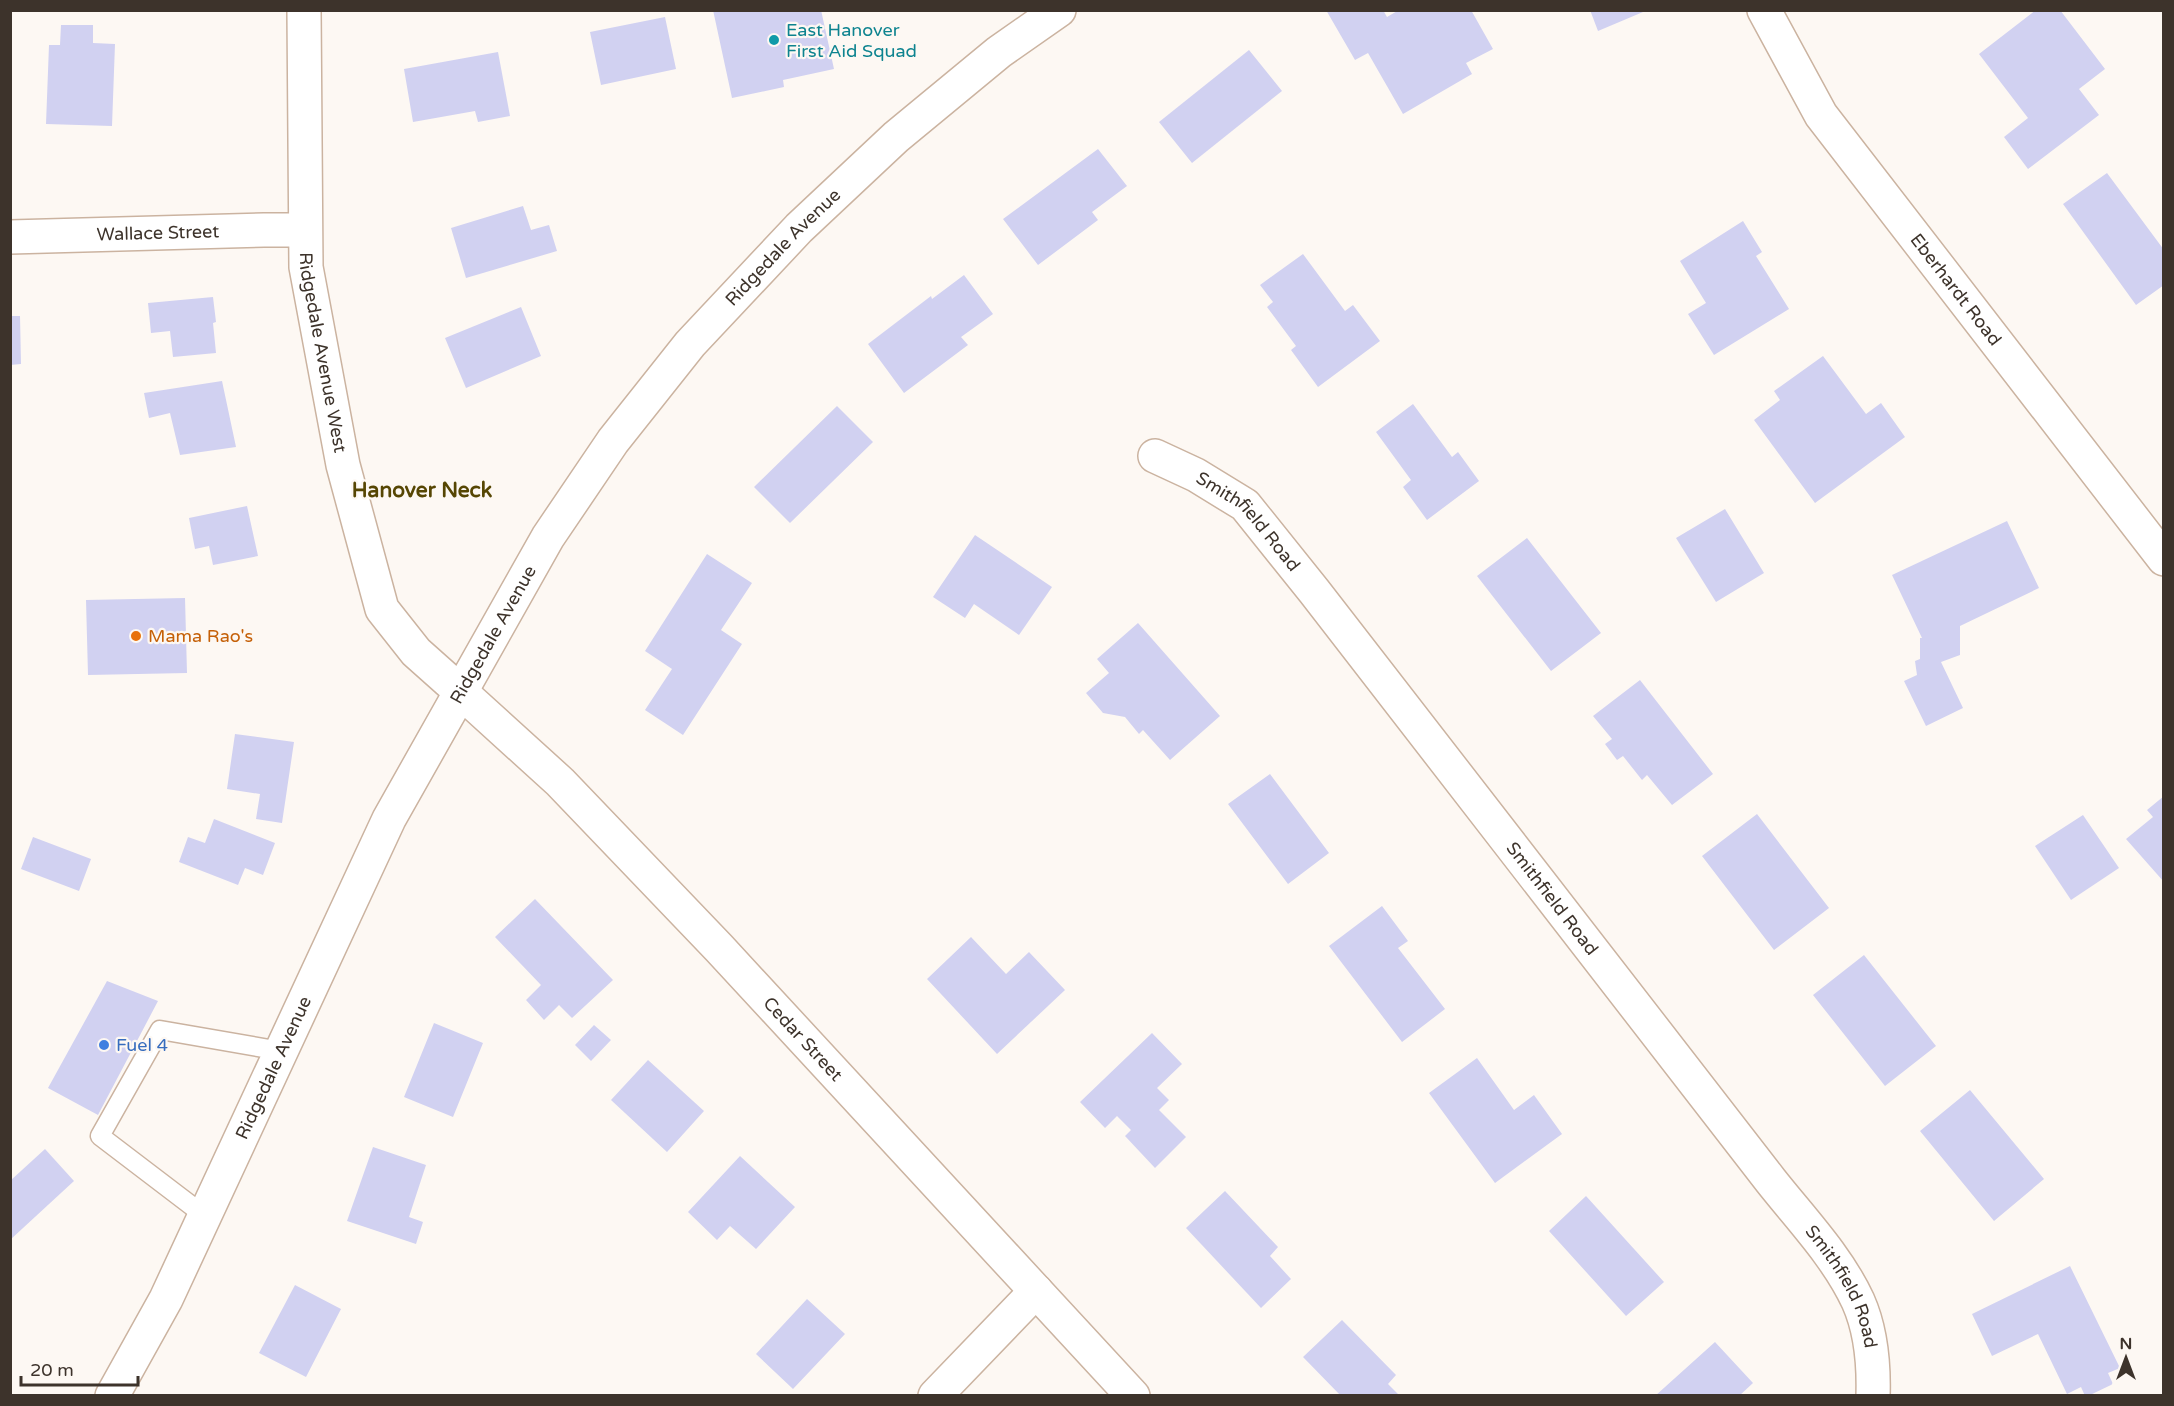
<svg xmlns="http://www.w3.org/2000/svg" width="2174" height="1406" viewBox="0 0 2174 1406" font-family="'Varela Round',sans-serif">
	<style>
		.building { fill: #d1d1f1 }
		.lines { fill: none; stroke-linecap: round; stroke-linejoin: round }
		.service-casing { stroke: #cbb3a0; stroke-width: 21 }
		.minor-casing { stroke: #cbb3a0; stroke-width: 36 }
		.tertiary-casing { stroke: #cbb3a0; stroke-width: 36 }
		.secondary-casing { stroke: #cbb3a0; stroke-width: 36 }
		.service { stroke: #fff; stroke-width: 18 }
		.minor { stroke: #fff; stroke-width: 33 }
		.tertiary { stroke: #fff; stroke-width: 33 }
		.secondary { stroke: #fff; stroke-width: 33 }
		.culture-dot { fill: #0f9aa8; stroke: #fdf8f3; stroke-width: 2 }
		.food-dot { fill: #e8710a; stroke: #fdf8f3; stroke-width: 2 }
		.shop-dot { fill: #3f7fe0; stroke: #fdf8f3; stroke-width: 2 }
		.labels { text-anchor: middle; stroke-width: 4.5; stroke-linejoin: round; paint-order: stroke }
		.culture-label { font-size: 18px; fill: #0d838f; stroke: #fdf8f3; text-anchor: start }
		.street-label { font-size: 18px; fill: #3d332b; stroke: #fdf8f3 }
		.food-label { font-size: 18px; fill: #c56008; stroke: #fdf8f3; text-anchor: start }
		.shop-label { font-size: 18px; fill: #366cbe; stroke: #fdf8f3; text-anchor: start }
		.quarter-label { font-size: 21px; font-weight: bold; fill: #564603; stroke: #fdf8f3 }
	</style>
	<rect width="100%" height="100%" fill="#fdf8f3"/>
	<path class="building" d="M713,10H821L834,69L783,80L784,87L732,98Z
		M1326,10H1383L1387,17L1399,10H1471L1493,49L1466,63L1472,74L1403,114L1368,53L1355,60Z
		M1590,10H1642L1643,12L1598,31Z
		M2036,10H2060L2105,69L2079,89L2099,115L2028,169L2004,137L2028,118L1979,54Z
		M665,17L676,69L601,85L590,32Z
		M61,25H93V43L115,44L112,126L46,124L49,45H60Z
		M1249,50L1282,91L1192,163L1159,122Z
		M498,52L510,116L478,122L475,111L413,122L404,69Z
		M1098,149L1127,186L1092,212L1098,220L1038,265L1003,219Z
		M2107,173L2164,250V285L2136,305L2063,204Z
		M523,206L531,230L549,225L557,251L466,278L451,228Z
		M1743,221L1762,252L1756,256L1789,309L1714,355L1688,314L1706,303L1680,261Z
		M1303,254L1345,311L1353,305L1380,341L1318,387L1291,350L1296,346L1267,307L1273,302L1260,285Z
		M964,275L993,314L961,337L968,345L904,393L868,344L931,296L932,299Z
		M213,297L216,322L213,323L216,353L173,357L170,331L151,333L148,303Z
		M521,307L541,356L466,388L445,338Z
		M10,316H20L21,364L10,365Z
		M1823,356L1866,414L1881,403L1905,437L1815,503L1754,420L1780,400L1774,391Z
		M222,381L236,447L180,455L170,413L149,418L144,393Z
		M1413,404L1452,457L1458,452L1479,481L1427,520L1403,487L1411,480L1376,432Z
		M837,406L873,442L790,523L754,487Z
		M247,506L258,556L213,565L209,546L195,549L189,518Z
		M1725,509L1764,573L1716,602L1676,538Z
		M2007,521L2039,588L1960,626V655L1941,662L1963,708L1926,726L1904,681L1917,675L1915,661L1920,659V638H1922L1892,575Z
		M975,535L1052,587L1019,635L974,604L965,618L933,597Z
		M1527,538L1601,633L1551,671L1477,576Z
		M707,554L752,583L721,630L742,644L683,735L645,710L672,669L645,651Z
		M185,598L187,673L88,675L86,600Z
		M1138,623L1220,716L1170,760L1143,730L1139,734L1125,717L1103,713L1086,693L1109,673L1097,659Z
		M1640,680L1713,774L1672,805L1647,775L1642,780L1623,756L1617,760L1605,744L1612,739L1593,716Z
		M235,734L294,742L282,823L256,819L260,794L227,789Z
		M1270,774L1329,853L1288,884L1228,804Z
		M2164,796V882L2126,839L2153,817L2147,810Z
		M1757,814L1829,908L1774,950L1702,856Z
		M2083,815L2119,868L2071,900L2035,846Z
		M214,819L275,843L263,875L245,868L238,885L179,862L188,837L205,843Z
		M33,837L91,859L79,891L21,869Z
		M535,899L613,980L572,1018L559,1005L544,1020L526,1000L541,985L495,937Z
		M1382,906L1408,941L1398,948L1445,1009L1402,1042L1329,946Z
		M971,937L1006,974L1029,952L1065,990L997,1054L927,979Z
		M1864,955L1936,1046L1885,1086L1813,995Z
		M107,981L158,1001L98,1115L48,1088Z
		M434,1023L483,1043L453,1117L404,1097Z
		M594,1025L611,1040L591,1061L575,1045Z
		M1152,1033L1182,1064L1157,1088L1169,1100L1159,1110L1186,1137L1155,1168L1125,1136L1131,1130L1117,1116L1105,1128L1080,1102Z
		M1477,1058L1514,1110L1534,1095L1562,1134L1495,1183L1429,1093Z
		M648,1060L704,1111L667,1152L611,1100Z
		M1970,1090L2044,1179L1994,1221L1920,1131Z
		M373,1147L426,1165L409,1217L423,1222L416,1244L347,1221Z
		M45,1149L74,1181L10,1240V1181Z
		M740,1156L795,1207L756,1249L730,1226L717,1240L688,1212Z
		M1225,1191L1278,1247L1270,1256L1291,1279L1261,1308L1186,1228Z
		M1586,1196L1664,1282L1626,1316L1549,1231Z
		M2070,1266L2120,1368L2108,1373L2113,1384L2088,1396H2085L2081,1387L2067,1394L2038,1334L1992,1356L1972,1314Z
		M295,1285L341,1309L306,1377L259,1353Z
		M807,1299L845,1334L793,1389L756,1354Z
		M1342,1320L1396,1375L1388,1384L1400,1396H1341L1303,1357Z
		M1715,1342L1753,1383L1739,1396H1655Z"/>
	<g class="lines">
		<defs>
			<path id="service" d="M205,1216L100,1136L160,1030L281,1051"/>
			<g id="minor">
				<path id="s1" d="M304,10L306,267L343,465L382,609L416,652L462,693"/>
				<path id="s2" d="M1764,10L1821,115L2164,559"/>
				<path id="s3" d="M10,237L264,230H305"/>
				<path id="s4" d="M1155,456L1196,475L1245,505L1314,591L1771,1181C1801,1219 1837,1256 1858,1301C1871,1330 1874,1364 1873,1396"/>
				<path d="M935,1396L1036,1291"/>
			</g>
			<g id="tertiary">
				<path id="s5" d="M462,693L560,782L719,948L1133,1396"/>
			</g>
			<g id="secondary">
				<path id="s6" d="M112,1396L166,1299L389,819L548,537L613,441L690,344L799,228L896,137L999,52L1059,10"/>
			</g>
		</defs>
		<use href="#service" class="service-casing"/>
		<use href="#minor" class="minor-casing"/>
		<use href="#tertiary" class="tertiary-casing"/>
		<use href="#secondary" class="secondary-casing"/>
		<use href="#service" class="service"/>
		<use href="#minor" class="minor"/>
		<use href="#tertiary" class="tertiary"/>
		<use href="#secondary" class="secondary"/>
	</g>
	<circle class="culture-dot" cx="774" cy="40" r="6"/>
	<circle class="food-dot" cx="136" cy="636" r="6"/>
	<circle class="shop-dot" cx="104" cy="1045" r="6"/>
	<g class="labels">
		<g class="culture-label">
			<text x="786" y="36">East Hanover<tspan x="786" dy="21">First Aid Squad</tspan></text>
		</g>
		<g class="street-label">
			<text dy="6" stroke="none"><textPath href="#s3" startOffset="148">Wallace Street</textPath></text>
			<text dy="6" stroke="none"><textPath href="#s6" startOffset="1338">Ridgedale Avenue</textPath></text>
			<text dy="6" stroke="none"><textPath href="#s2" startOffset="340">Eberhardt Road</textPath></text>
			<text dy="6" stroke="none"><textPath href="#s1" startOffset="344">Ridgedale Avenue West</textPath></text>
			<text dy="6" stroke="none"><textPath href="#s4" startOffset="116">Smithfield Road</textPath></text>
			<text dy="6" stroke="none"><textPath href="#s6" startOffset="852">Ridgedale Avenue</textPath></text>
			<text dy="6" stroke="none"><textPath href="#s4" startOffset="602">Smithfield Road</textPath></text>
			<text dy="6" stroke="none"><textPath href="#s5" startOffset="486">Cedar Street</textPath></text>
			<text dy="6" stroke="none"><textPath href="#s6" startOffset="366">Ridgedale Avenue</textPath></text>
			<text dy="6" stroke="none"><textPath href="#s4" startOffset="1088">Smithfield Road</textPath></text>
		</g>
		<g class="food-label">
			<text x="148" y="642">Mama Rao's</text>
		</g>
		<g class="shop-label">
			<text x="116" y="1051">Fuel 4</text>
		</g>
		<g class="quarter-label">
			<text x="422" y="497">Hanover Neck</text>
		</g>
	</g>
	<rect width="2174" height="1406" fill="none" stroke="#3d332b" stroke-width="24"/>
	<g transform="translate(2126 1358)" stroke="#fdf8f3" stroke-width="4.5" paint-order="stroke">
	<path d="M0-4.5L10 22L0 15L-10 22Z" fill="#3d332b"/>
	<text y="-9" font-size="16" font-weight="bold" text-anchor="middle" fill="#3d332b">N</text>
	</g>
	<path d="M21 1376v9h117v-9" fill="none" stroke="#3d332b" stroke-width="3"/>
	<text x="30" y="1376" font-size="18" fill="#3d332b" stroke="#fdf8f3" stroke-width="4.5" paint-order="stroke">20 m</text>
</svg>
